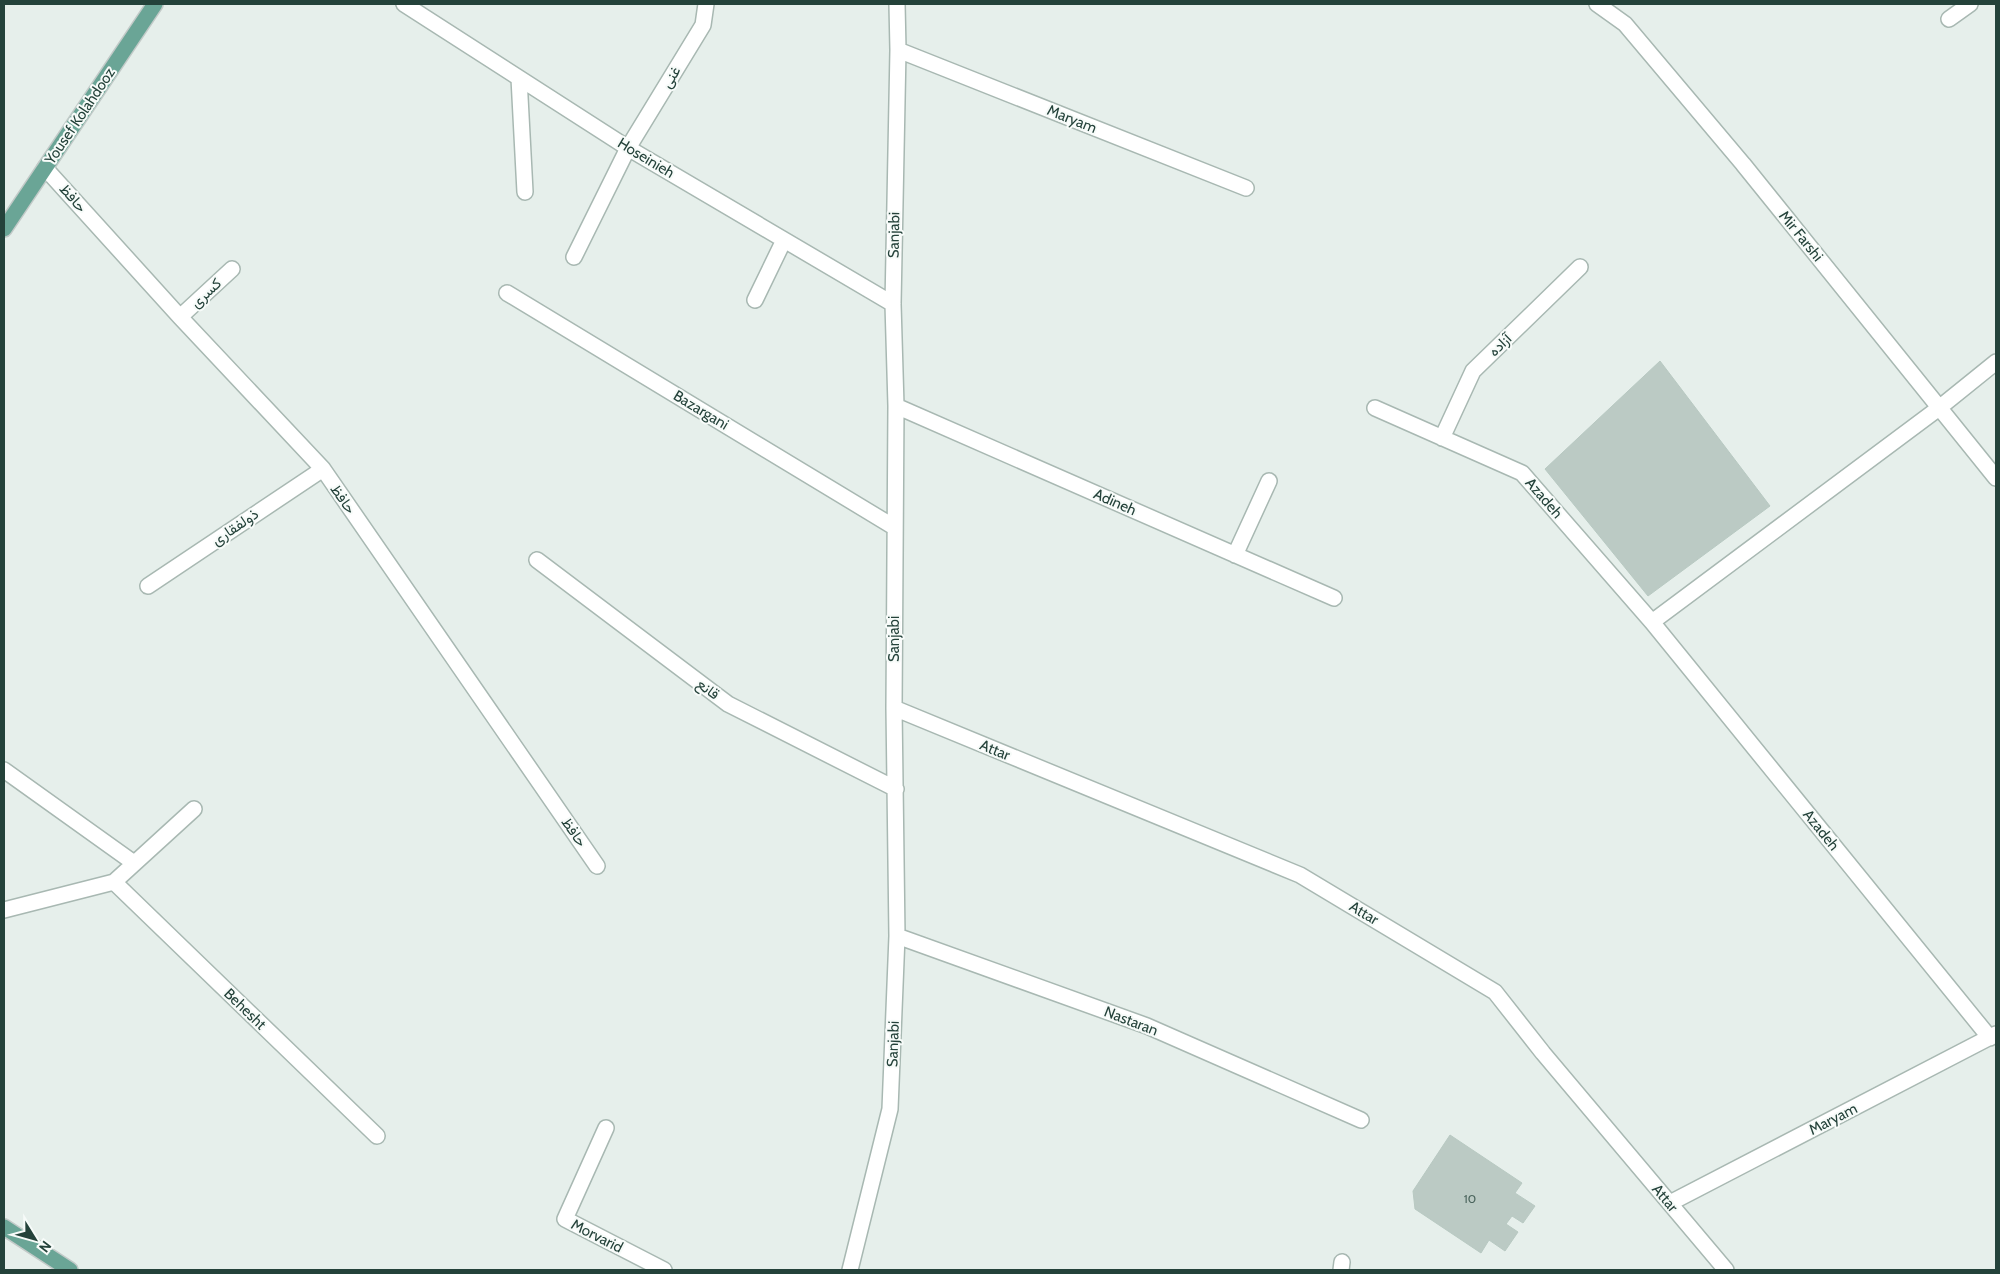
<svg xmlns="http://www.w3.org/2000/svg" width="2000" height="1274" viewBox="0 0 2000 1274" font-family="Cabin,Vazirmatn,sans-serif">
	<style>
		.building { fill: #bbcac4; stroke: #b8c9c2 }
		.lines { fill: none; stroke-linecap: round; stroke-linejoin: round }
		.minor-casing { stroke: #a8b8b2; stroke-width: 18 }
		.major-casing { stroke: #c2cac8; stroke-width: 18 }
		.minor { stroke: #fff; stroke-width: 15 }
		.major { stroke: #6aa596; stroke-width: 15 }
		.labels { text-anchor: middle; stroke-width: 4; stroke-linejoin: round; paint-order: stroke }
		.number-label { font-size: 12px; fill: #4a645c }
		.street-label { font-size: 15px; fill: #24423a; stroke: #f7fbf9 }
	</style>
	<rect width="100%" height="100%" fill="#e6efeb"/>
	<path class="building" d="M1660,361L1770,506L1648,596L1545,469Z
		M1450,1135L1522,1183L1515,1193L1535,1206L1523,1223L1512,1216L1506,1224L1518,1232L1505,1251L1489,1240L1481,1253L1415,1209L1413,1191Z"/>
	<g class="lines">
		<defs>
			<path id="minor" d="M404,4L628,148L893,304
				M1597,4L1625,24L1743,164L1996,478
				M1949,19L1970,4
				M898,50L1246,188
				M519,78L525,192
				M45,168L180,317L323,469L597,866
				M574,257L628,148L703,25L706,4
				M507,293L894,527
				M755,300L784,240
				M180,317L232,269
				M896,406L1334,598
				M1375,408L1522,473L1652,622L1990,1038
				M1442,438L1473,371L1580,267
				M1235,555L1269,481
				M537,560L728,704L896,789
				M148,586L323,469
				M1652,622L1939,408L1996,362
				M894,708L1300,875L1495,992L1543,1053L1726,1270
				M4,770L134,863
				M114,882L377,1136
				M4,910L114,882L194,809
				M897,936L1147,1026L1361,1120
				M606,1128L565,1219L664,1270
				M1670,1203L1996,1034
				M850,1270L890,1109L897,936L894,708L896,406L893,304L898,50L897,4
				M1341,1270L1342,1262"/>
			<path id="major" d="M4,229L155,4
				M4,1227L70,1270"/>
		</defs>
		<use href="#minor" class="minor-casing"/>
		<use href="#major" class="major-casing"/>
		<use href="#minor" class="minor"/>
		<use href="#major" class="major"/>
	</g>
	<g class="labels">
		<g class="number-label">
			<text x="1470" y="1203">10</text>
		</g>
		<g class="street-label">
			<text transform="translate(671 77) rotate(-58)" y="5">غنی</text>
			<text transform="translate(80 116) rotate(-56)" y="5">Yousef Kolahdooz</text>
			<text transform="translate(1072 119) rotate(22)" y="5">Maryam</text>
			<text transform="translate(646 158) rotate(31)" y="5">Hoseinieh</text>
			<text transform="translate(73 198) rotate(48)" y="5">حافظ</text>
			<text transform="translate(894 235) rotate(-89)" y="5">Sanjabi</text>
			<text transform="translate(1801 236) rotate(51)" y="5">Mir Farshi</text>
			<text transform="translate(206 293) rotate(-43)" y="5">کسری</text>
			<text transform="translate(1500 345) rotate(-44)" y="5">آزاده</text>
			<text transform="translate(701 410) rotate(31)" y="5">Bazargani</text>
			<text transform="translate(1544 498) rotate(49)" y="5">Azadeh</text>
			<text transform="translate(343 499) rotate(55)" y="5">حافظ</text>
			<text transform="translate(1115 502) rotate(24)" y="5">Adineh</text>
			<text transform="translate(235 527) rotate(-34)" y="5">ذولفقاری</text>
			<text transform="translate(894 639) rotate(-90)" y="5">Sanjabi</text>
			<text transform="translate(708 689) rotate(37)" y="5">قانع</text>
			<text transform="translate(995 750) rotate(22)" y="5">Attar</text>
			<text transform="translate(1821 830) rotate(51)" y="5">Azadeh</text>
			<text transform="translate(574 832) rotate(55)" y="5">حافظ</text>
			<text transform="translate(1364 913) rotate(31)" y="5">Attar</text>
			<text transform="translate(245 1009) rotate(44)" y="5">Behesht</text>
			<text transform="translate(1131 1021) rotate(21)" y="5">Nastaran</text>
			<text transform="translate(893 1044) rotate(-88)" y="5">Sanjabi</text>
			<text transform="translate(1833 1119) rotate(-27)" y="5">Maryam</text>
			<text transform="translate(1665 1198) rotate(50)" y="5">Attar</text>
			<text transform="translate(597 1236) rotate(27)" y="5">Morvarid</text>
		</g>
	</g>
	<rect width="2000" height="1274" fill="none" stroke="#24423a" stroke-width="10"/>
	<g transform="translate(35 1239) rotate(127)" stroke="#f7fbf9" stroke-width="4" paint-order="stroke">
	<path d="M0-4L9 19L0 12L-9 19Z" fill="#24423a"/>
	<text y="-8" font-size="14" font-weight="bold" text-anchor="middle" fill="#24423a">N</text>
	</g>
</svg>
